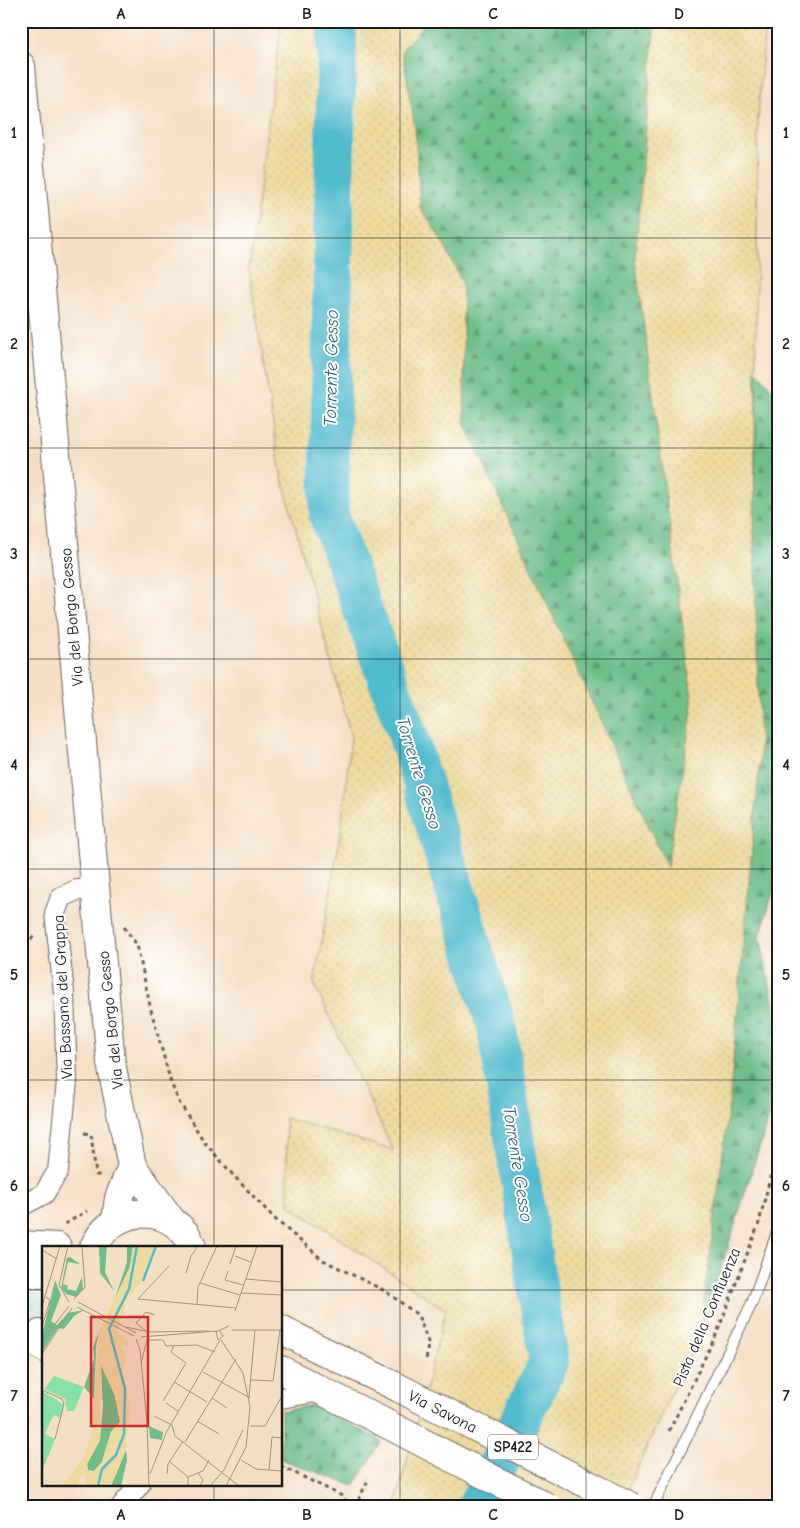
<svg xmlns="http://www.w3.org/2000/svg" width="800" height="1528" viewBox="0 0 800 1528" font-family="'Comic Neue',sans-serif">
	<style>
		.forest { fill: url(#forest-firs); stroke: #446d53 }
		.sand { fill: url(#sand-dots); stroke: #857b5d }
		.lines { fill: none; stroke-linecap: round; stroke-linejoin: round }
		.river { stroke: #51bbce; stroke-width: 40 }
		.service-casing { stroke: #686057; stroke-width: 12 }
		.minor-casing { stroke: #686057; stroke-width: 22 }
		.secondary-casing { stroke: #686057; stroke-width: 30 }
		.primary-casing { stroke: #686057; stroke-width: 30 }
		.path { stroke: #686057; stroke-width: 3; stroke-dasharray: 4 4; stroke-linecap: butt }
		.service { stroke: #fff; stroke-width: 10 }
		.minor { stroke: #fff; stroke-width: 20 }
		.secondary { stroke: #fff; stroke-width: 28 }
		.primary { stroke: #fff; stroke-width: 28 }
		.primary-bridge-casing { stroke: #686057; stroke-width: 30; stroke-linecap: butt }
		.path-bridge { stroke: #686057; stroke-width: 3; stroke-dasharray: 4 4; stroke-linecap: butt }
		.primary-bridge { stroke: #fff; stroke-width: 28 }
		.grid { fill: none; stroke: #1c1c1c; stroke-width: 1; stroke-opacity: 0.55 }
		.labels { text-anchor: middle; stroke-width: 4; stroke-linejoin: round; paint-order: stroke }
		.shield { fill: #fff; stroke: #606060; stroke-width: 1 }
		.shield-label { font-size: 15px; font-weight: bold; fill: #1c1c1c }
		.street-label { font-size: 16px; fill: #1c1c1c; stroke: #fff }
		.water-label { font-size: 18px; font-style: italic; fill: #34646c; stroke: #fff }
		.inset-river { fill: none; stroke: #51bbce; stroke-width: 2.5 }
		.inset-road { fill: none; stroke: #9e9181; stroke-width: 1 }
		.view { fill: #d62828; fill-opacity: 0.15; stroke: #d62828; stroke-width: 2.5 }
		.inset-edge { fill: none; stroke: #1c1c1c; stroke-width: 2.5 }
		.neatline { fill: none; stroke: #1c1c1c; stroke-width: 2 }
		.grid-label { font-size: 16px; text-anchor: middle; font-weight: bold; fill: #1c1c1c }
	</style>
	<defs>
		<pattern id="forest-firs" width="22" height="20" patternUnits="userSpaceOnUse" patternTransform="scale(1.25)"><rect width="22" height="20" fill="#6dbe8a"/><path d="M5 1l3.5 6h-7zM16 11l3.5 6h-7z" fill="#599a70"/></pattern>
		<pattern id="sand-dots" width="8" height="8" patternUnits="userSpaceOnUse" patternTransform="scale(1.25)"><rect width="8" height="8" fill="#eeda9e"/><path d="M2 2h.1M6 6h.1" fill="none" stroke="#ccba88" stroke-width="1.8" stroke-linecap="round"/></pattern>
	</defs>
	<rect width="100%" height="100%" fill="#fff"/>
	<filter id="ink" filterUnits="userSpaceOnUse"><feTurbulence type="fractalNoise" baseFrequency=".02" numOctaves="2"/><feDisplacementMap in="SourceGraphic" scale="10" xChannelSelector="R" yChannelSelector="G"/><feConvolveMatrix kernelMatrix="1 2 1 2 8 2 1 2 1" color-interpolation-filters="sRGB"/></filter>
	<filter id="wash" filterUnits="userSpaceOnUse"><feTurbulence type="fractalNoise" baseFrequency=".0096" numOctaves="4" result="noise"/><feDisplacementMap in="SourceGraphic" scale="20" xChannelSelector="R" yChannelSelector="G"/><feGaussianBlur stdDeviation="1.12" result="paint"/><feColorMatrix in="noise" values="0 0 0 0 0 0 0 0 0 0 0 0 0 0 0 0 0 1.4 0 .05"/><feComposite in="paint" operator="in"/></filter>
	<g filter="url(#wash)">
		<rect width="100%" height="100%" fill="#f5dfc4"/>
		<path class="forest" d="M427,21H655L635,257L693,705L667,868L465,423L462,282L441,239L420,207L415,128L402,50Z
			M757,371L779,397V872L760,937L779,1029V1058L770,1114L699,1338L729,1105L760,759L754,540Z
			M21,1292L44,1296V1320L21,1318Z
			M312,1405L382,1441L354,1486L281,1459V1410L284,1411Z"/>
		<path class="sand" d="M281,21H427L402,50L415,128L420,207L441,239L462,282L465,423L667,867L693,705L635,257L655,21H765L758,117L754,540L760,759L729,1105L699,1338L667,1402L620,1507H395L446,1310L289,1205L285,1118L393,1150L314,984L341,831L351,737L280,469L249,270Z"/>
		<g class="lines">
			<path class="river" d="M337,21L329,516L408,736L497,1028L549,1362L477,1507"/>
		</g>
	</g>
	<g filter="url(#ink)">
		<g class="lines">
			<defs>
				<path id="service" d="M653,1507L752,1303L779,1227"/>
				<path id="minor" d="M21,1206L44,1194L58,1171L67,1081L64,993L55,913L61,897L77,890L96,889
					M44,1330H39L34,1337L36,1347L44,1352
					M281,1398L322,1391
					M121,1507L140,1484"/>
				<path id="secondary" d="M21,66L111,1063L132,1166L171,1220
					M116,1220L119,1198L132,1166"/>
				<path id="primary" d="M21,1245L57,1247
					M94,1247C110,1210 158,1201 185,1233C188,1237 190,1242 192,1247
					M21,1272L44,1274
					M281,1329L307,1343L395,1386
					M281,1370L381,1421"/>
			</defs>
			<use href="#service" class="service-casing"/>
			<use href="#minor" class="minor-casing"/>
			<use href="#secondary" class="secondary-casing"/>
			<use href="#primary" class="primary-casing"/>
			<path class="path" d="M779,900C773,918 776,940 779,958
				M124,927L137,945L151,1010L171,1083L179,1102L205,1143L234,1176L276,1220L323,1260L385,1291L418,1315L428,1342L426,1362
				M21,961L30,940L36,934
				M84,1133L91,1134L96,1175H101
				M65,1224L87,1211
				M669,1431L717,1333L759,1223L773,1166L779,1130
				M281,1466L344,1497L349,1507
				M355,1507L369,1478"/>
			<use href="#service" class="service"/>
			<use href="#minor" class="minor"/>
			<use href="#secondary" class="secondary"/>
			<use href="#primary" class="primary"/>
			<defs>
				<path id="primary-bridge" d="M395,1386L632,1507
					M381,1421L547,1507"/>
			</defs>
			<use href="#primary-bridge" class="primary-bridge-casing"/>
			<path class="path-bridge" d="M656,1502L665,1507"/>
			<use href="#primary-bridge" class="primary-bridge"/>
		</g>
	</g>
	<path class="grid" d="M214,21V1247M400,21V1507M586,21V1507M21,238H779M21,448H779M21,659H779M21,869H779M21,1080H779M21,1290H44M281,1290H779M214,1484V1507"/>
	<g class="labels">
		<rect class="shield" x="488" y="1434.5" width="50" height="25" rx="4"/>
		<g class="shield-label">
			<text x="513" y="1452">SP422</text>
		</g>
		<g class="street-label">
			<text transform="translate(71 617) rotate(-95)" y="6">Via del Borgo Gesso</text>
			<text transform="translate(62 997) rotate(-93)" y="6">Via Bassano del Grappa</text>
			<text transform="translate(110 1020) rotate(-96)" y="6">Via del Borgo Gesso</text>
			<text transform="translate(706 1317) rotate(-67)" y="6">Pista della Confluenza</text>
			<text transform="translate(443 1411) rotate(27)" y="6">Via Savona</text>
		</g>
		<g class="water-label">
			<text transform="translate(331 368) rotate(-89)" y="6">Torrente Gesso</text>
			<text transform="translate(419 773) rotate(73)" y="6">Torrente Gesso</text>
			<text transform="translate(518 1164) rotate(81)" y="6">Torrente Gesso</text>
		</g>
	</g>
	<g transform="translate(42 1246)">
		<rect width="240" height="240" fill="#f5dfc4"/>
		<path d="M57,0H65L63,26L72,45L58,27ZM85,0H91L88,21L72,55L85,16ZM28,11L38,18L26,16L21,38L26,40L25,43L34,45L40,31L41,43L34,51L24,48L19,42L25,12ZM13,34L19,49L9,75L15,79L26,67L42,64L32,70L22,83L16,82L0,106V90ZM57,85L54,101L52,153L42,141L52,113L51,101ZM59,118L73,150L78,176L69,186L60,216L52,225H46L45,218L58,194L61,161ZM107,180L121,186L120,194L108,192ZM84,204L85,214L79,240H69Z" fill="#6dbe8a"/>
		<path d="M91,0H113L100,34L84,56L75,86L86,94V100L79,99L84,110L81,127L88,160L84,204L69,240H43V228L37,234V240H20L41,212L49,190L57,85L88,21ZM59,119L73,150L78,176L69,186L60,216L52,225L46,224L45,218L58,194Z" fill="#eeda9e" fill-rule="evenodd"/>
		<path d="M12,130L42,141L32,165H25L23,153L2,143ZM0,145L21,158L20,168L17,172L13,169L10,172L3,188L13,193L0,225Z" fill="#87e0a5"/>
		<path class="inset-river" d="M101,35L114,0M56,240L60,223L74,209L82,188L83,143L67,83L87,43L95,0"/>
		<path class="inset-road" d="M26,0L17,39L27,56M0,4L15,13M193,10L209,16M188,18L194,0M127,20L96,53L194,62M186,25L183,34L201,39M144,27L149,10L156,0M204,33L240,36M158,37L198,49M199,47L240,49M32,53L43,41L40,1M36,56L94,87M155,58L156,41L175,0M0,60L18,0M35,61L92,90M193,65L215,0M0,81L8,54L4,51M84,81L107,86L167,85M190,84H240M104,85L94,77L104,66L113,69M178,85L181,90L176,94L174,86L187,80M99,91L175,85M94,93L98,104L105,175L107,240M179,94L201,127L208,161L204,201L184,240M0,95L27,60M0,108L30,62M99,117L105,94H121L124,100L155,99L173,106M161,126L208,152M209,134L231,135L238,84M132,136L165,156M0,144L20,153L22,158L13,193M207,151L213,84M170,152L185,162M121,155L144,117L129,106L132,100M124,157L137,166M112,170L130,179M155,175L177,188M130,179L133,190L197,240M208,180H223L240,150M143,196L194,113M199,214L214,223L240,225M127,215L146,231V240M227,224L230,191L240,192M156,227L161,234L158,240M108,228L125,185L178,94M125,228L126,218L141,195M146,231L161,225L167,214M168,240L182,224L201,184"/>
		<path class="view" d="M49,71H106V180H49Z"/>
		<rect width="240" height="240" class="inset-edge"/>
	</g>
	<rect width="800" height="1528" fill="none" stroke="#fff" stroke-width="55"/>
	<rect x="28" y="28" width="744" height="1472" class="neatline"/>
	<g class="grid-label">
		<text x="121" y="19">A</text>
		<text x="307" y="19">B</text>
		<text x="493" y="19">C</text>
		<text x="679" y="19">D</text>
		<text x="14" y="138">1</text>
		<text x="786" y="138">1</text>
		<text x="14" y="349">2</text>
		<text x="786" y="349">2</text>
		<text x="14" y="559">3</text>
		<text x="786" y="559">3</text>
		<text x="14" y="770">4</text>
		<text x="786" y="770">4</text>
		<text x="14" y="980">5</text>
		<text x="786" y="980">5</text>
		<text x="14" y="1191">6</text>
		<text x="786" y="1191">6</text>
		<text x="14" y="1401">7</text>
		<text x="786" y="1401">7</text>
		<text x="121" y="1520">A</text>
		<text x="307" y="1520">B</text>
		<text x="493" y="1520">C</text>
		<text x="679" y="1520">D</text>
	</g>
</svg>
